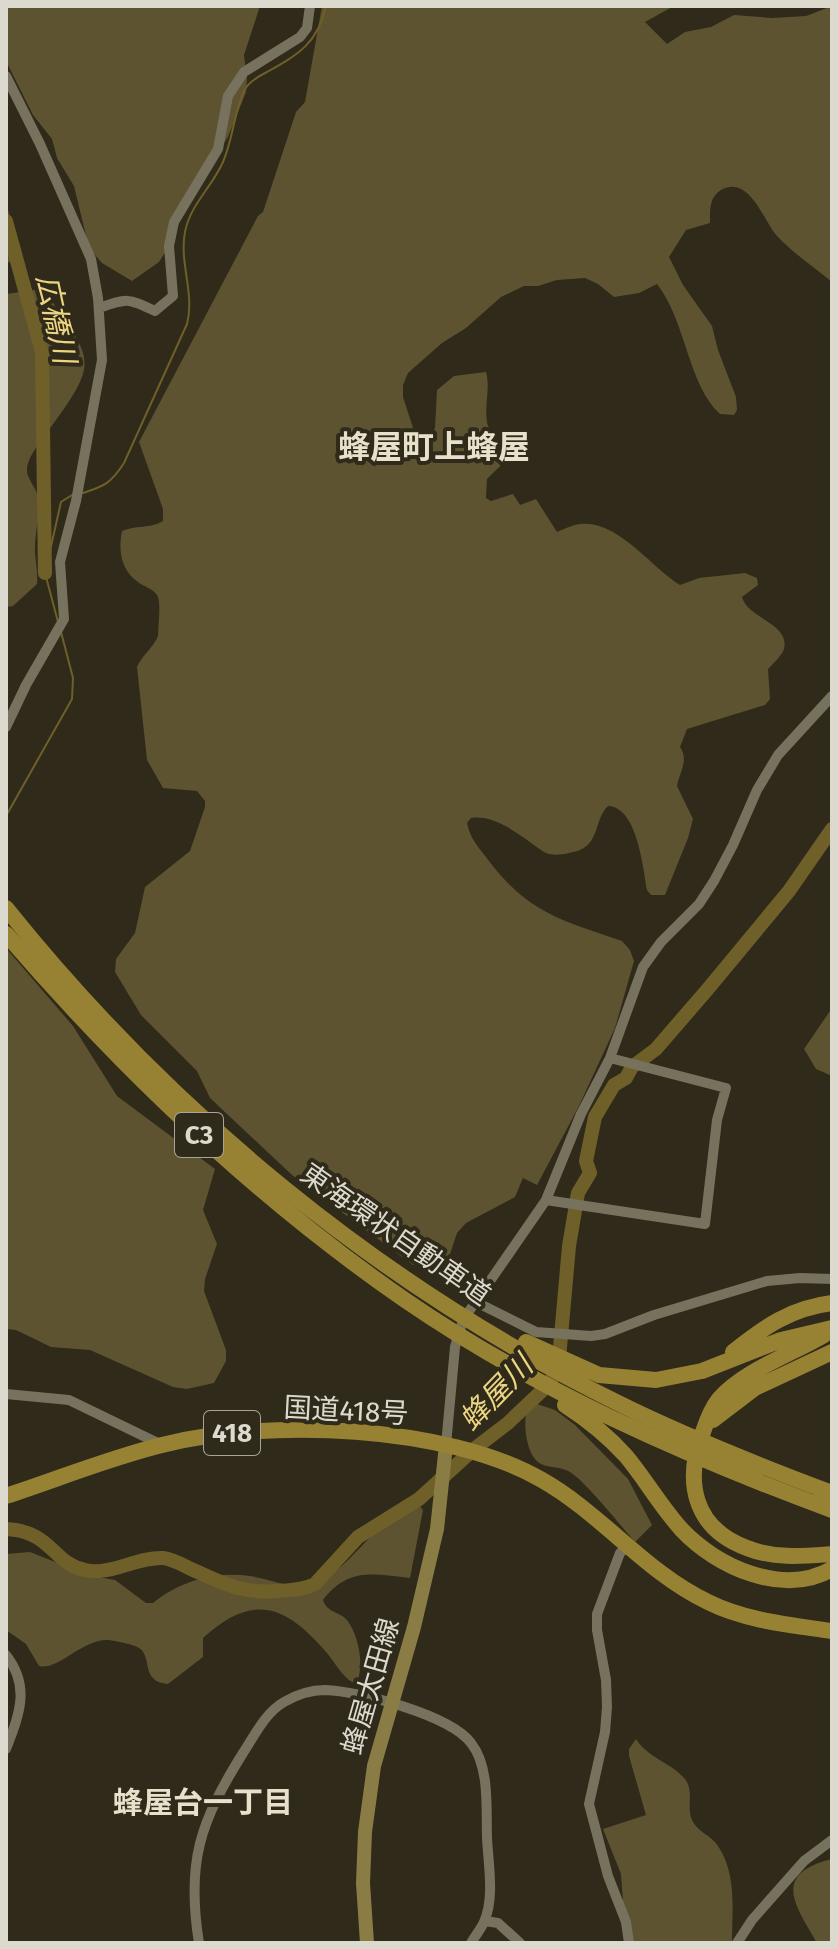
<svg xmlns="http://www.w3.org/2000/svg" width="838" height="1949" viewBox="0 0 838 1949" font-family="'Fira Sans','Noto Sans JP',sans-serif">
	<style>
		.green { fill: #5d5330 }
		.lines { fill: none; stroke-linecap: round; stroke-linejoin: round }
		.stream { stroke: #6f6029; stroke-width: 2 }
		.river { stroke: #6f6029; stroke-width: 14 }
		.minor { stroke: #77725e; stroke-width: 10 }
		.major { stroke: #8a7c45; stroke-width: 14 }
		.highway { stroke: #978234; stroke-width: 16 }
		.labels { text-anchor: middle; stroke-width: 8; stroke-linejoin: round; paint-order: stroke }
		.shield { fill: #2f2a19; stroke: #a8a498; stroke-width: 2 }
		.shield-label { font-size: 26px; font-weight: bold; fill: #dcd9ce }
		.street-label { font-size: 28px; fill: #dcd9ce; stroke: #2f2a19 }
		.water-label { font-size: 30px; font-style: italic; fill: #ecd582; stroke: #2f2a19 }
		.neighbourhood-label { font-size: 30px; font-weight: bold; fill: #e7e1cb; stroke: #2f2a19 }
		.quarter-label { font-size: 32px; font-weight: bold; fill: #e7e1cb; stroke: #2f2a19 }
	</style>
	<rect width="100%" height="100%" fill="#2f2a19"/>
	<path class="green" d="M6,6H260L244,55L247,79L246,92L228,137L205,171L191,186L166,251L159,262L132,281L102,263L89,248L74,186L57,158L52,139L33,115L6,61Z
		M322,6H674L645,22L667,44L685,32L711,27L734,15L772,18L806,16L832,6V282C814,267 794,254 778,237C764,223 750,174 721,190C709,197 710,211 710,223L686,230L669,257L683,285L712,326L718,350L736,397L737,410L734,415L720,414C688,385 686,321 657,284L639,293L614,297L598,284L585,278L557,280L538,286H524L501,297L466,328L442,343L408,373L403,385V397L416,437L422,439L433,434L435,428L437,390L454,376L486,372C491,389 483,408 488,426C491,435 501,440 506,453L501,465L487,479L486,498L491,501L513,494L520,505L536,499L557,532C564,529 572,525 580,524C617,519 652,568 680,585L699,578L745,573L757,578L758,585L742,597C748,619 790,623 784,649C782,655 773,664 768,669L770,699L765,705L687,729L680,747C689,760 680,771 677,786L693,819L688,838L665,895H651L647,890C643,867 637,807 608,806C592,822 602,848 569,853C560,855 552,856 544,852C523,838 497,814 471,818L467,823C470,839 480,849 489,861C528,913 564,921 622,941L630,950L634,961L615,1028L578,1108L537,1185L523,1178L515,1197L466,1223L457,1233L449,1257L445,1262L413,1265L292,1175L210,1098L197,1071L141,1015L115,972L116,959L135,933L145,887L190,851L205,807V801L197,791L163,788L147,760L137,667C142,655 154,647 158,636C158,624 161,608 158,597C155,589 144,587 138,582C121,570 118,551 122,531C135,525 151,529 163,521V509L139,442L258,216L263,212L296,112L305,102Z
		M6,204L21,249L20,255L6,264Z
		M34,290L46,293C95,362 99,361 48,431C41,441 28,456 27,469C26,478 36,487 38,497C41,515 34,534 35,553C36,564 38,573 37,584L13,606L6,607V294Z
		M6,948L73,1026L117,1096L215,1169L203,1210L217,1244L205,1279L204,1291L226,1350V1361L214,1383L187,1389L173,1387L90,1350L51,1347L16,1330L6,1329Z
		M832,1008V1076L816,1069L804,1049Z
		M537,1404L555,1410L575,1425L628,1479L652,1525L635,1542C620,1525 586,1482 570,1472C559,1465 544,1470 535,1459C526,1449 523,1422 527,1410Z
		M419,1505L423,1510L410,1578C374,1574 348,1567 323,1600C327,1613 339,1611 347,1620C359,1636 365,1667 356,1684C343,1679 335,1662 326,1652C285,1604 252,1593 203,1638V1657L168,1684C140,1682 153,1657 139,1648C133,1644 116,1641 108,1640C82,1639 58,1671 39,1666L26,1644L6,1630V1554L30,1552L88,1575L115,1580L146,1603H153C180,1581 215,1571 250,1576C270,1579 290,1589 311,1584C343,1575 361,1541 387,1523C397,1516 409,1511 419,1505Z
		M636,1739C648,1758 670,1762 684,1778C695,1790 686,1807 692,1820C697,1832 711,1835 718,1846C737,1874 732,1910 732,1943H626L621,1874L603,1829L646,1815L629,1756V1749Z
		M832,1859V1943H817C795,1905 771,1874 832,1859Z"/>
	<g class="lines">
		<path class="stream" d="M83,493C105,486 111,483 124,463L187,324C195,293 179,263 185,232C190,205 212,187 223,162C233,139 234,113 244,91C248,82 259,76 267,72C299,54 318,43 326,6
			M58,622L45,573L61,502L72,495
			M6,816L72,699L73,678L61,632"/>
		<path class="river" d="M6,221L42,352L45,573
			M6,1529C52,1531 53,1564 85,1570C111,1576 136,1557 163,1558C173,1559 183,1565 191,1569C225,1584 241,1594 279,1591C291,1590 303,1590 315,1584L358,1537L419,1499L474,1449L508,1423L548,1385L555,1374L559,1359L569,1246L578,1193L590,1173L586,1161L595,1117L614,1085L626,1078L632,1067L656,1049L707,990L789,891L832,829"/>
		<path class="minor" d="M6,76L40,144L91,259L98,298L102,360L76,501L60,562L64,619L26,685L6,727
			M99,308C128,298 127,298 155,311L173,296L169,246L174,222L218,149L228,96L244,72L300,37L307,28L310,6
			M546,1200L705,1224L717,1120L726,1088L610,1058
			M474,1301L536,1332L591,1336L605,1334L654,1315L767,1281L800,1278L832,1279
			M6,1394L69,1400L162,1445
			M446,1445L455,1347L463,1320L546,1200L581,1114L610,1058L643,967L661,942L699,904L714,881L733,845L757,790L778,755L832,696
			M628,1546L620,1553L597,1614V1630L606,1680L607,1707L605,1732L589,1804L608,1876L626,1922L629,1943
			M6,1655C31,1687 19,1715 6,1749
			M485,1921L498,1923L520,1943
			M199,1943C186,1862 200,1822 243,1753C255,1735 265,1713 284,1702C296,1695 311,1690 325,1690C359,1691 450,1715 471,1743C490,1767 486,1808 487,1837C488,1863 495,1898 484,1922C481,1929 475,1936 471,1943
			M737,1943L752,1920L804,1861L832,1840"/>
		<path class="major" d="M367,1943L363,1883L365,1832L374,1766L414,1627L437,1529L446,1445"/>
		<path class="highway" d="M6,908C171,1114 382,1287 620,1404C689,1438 760,1466 832,1493
			M6,934C124,1071 256,1197 405,1300C536,1390 683,1455 832,1510
			M824,1335C790,1355 745,1370 719,1399C711,1409 707,1420 703,1432C684,1481 693,1528 747,1548C774,1559 804,1556 832,1554
			M526,1342L599,1375L656,1380L702,1371L781,1340L832,1328
			M733,1352C764,1327 791,1308 832,1303
			M565,1405C588,1420 608,1436 626,1456C646,1480 661,1507 682,1530C717,1567 783,1597 832,1569
			M713,1420L755,1388L832,1352
			M6,1496C58,1479 109,1458 162,1445C267,1418 447,1425 542,1480C602,1514 645,1572 708,1602C746,1621 791,1625 832,1631"/>
	</g>
	<g class="labels">
		<g class="shield">
			<rect x="175" y="1113" width="48" height="44" rx="6"/>
			<rect x="204" y="1411" width="56" height="44" rx="6"/>
		</g>
		<g class="shield-label">
			<text x="199" y="1144">C3</text>
			<text x="232" y="1442">418</text>
		</g>
		<g class="street-label">
			<text transform="translate(396 1234) rotate(35)" y="10">東海環状自動車道</text>
			<text transform="translate(346 1410) rotate(3)" y="10">国道418号</text>
			<text transform="translate(370 1686) rotate(-74)" y="10">蜂屋太田線</text>
		</g>
		<g class="water-label">
			<text transform="translate(56 319) rotate(78)" y="10">広橋川</text>
			<text transform="translate(496 1393) rotate(-46)" y="10">蜂屋川</text>
		</g>
		<g class="neighbourhood-label">
			<text x="203" y="1813">蜂屋台一丁目</text>
		</g>
		<g class="quarter-label">
			<text x="434" y="458">蜂屋町上蜂屋</text>
		</g>
	</g>
	<rect width="838" height="1949" fill="none" stroke="#dcd9ce" stroke-width="16"/>
</svg>
